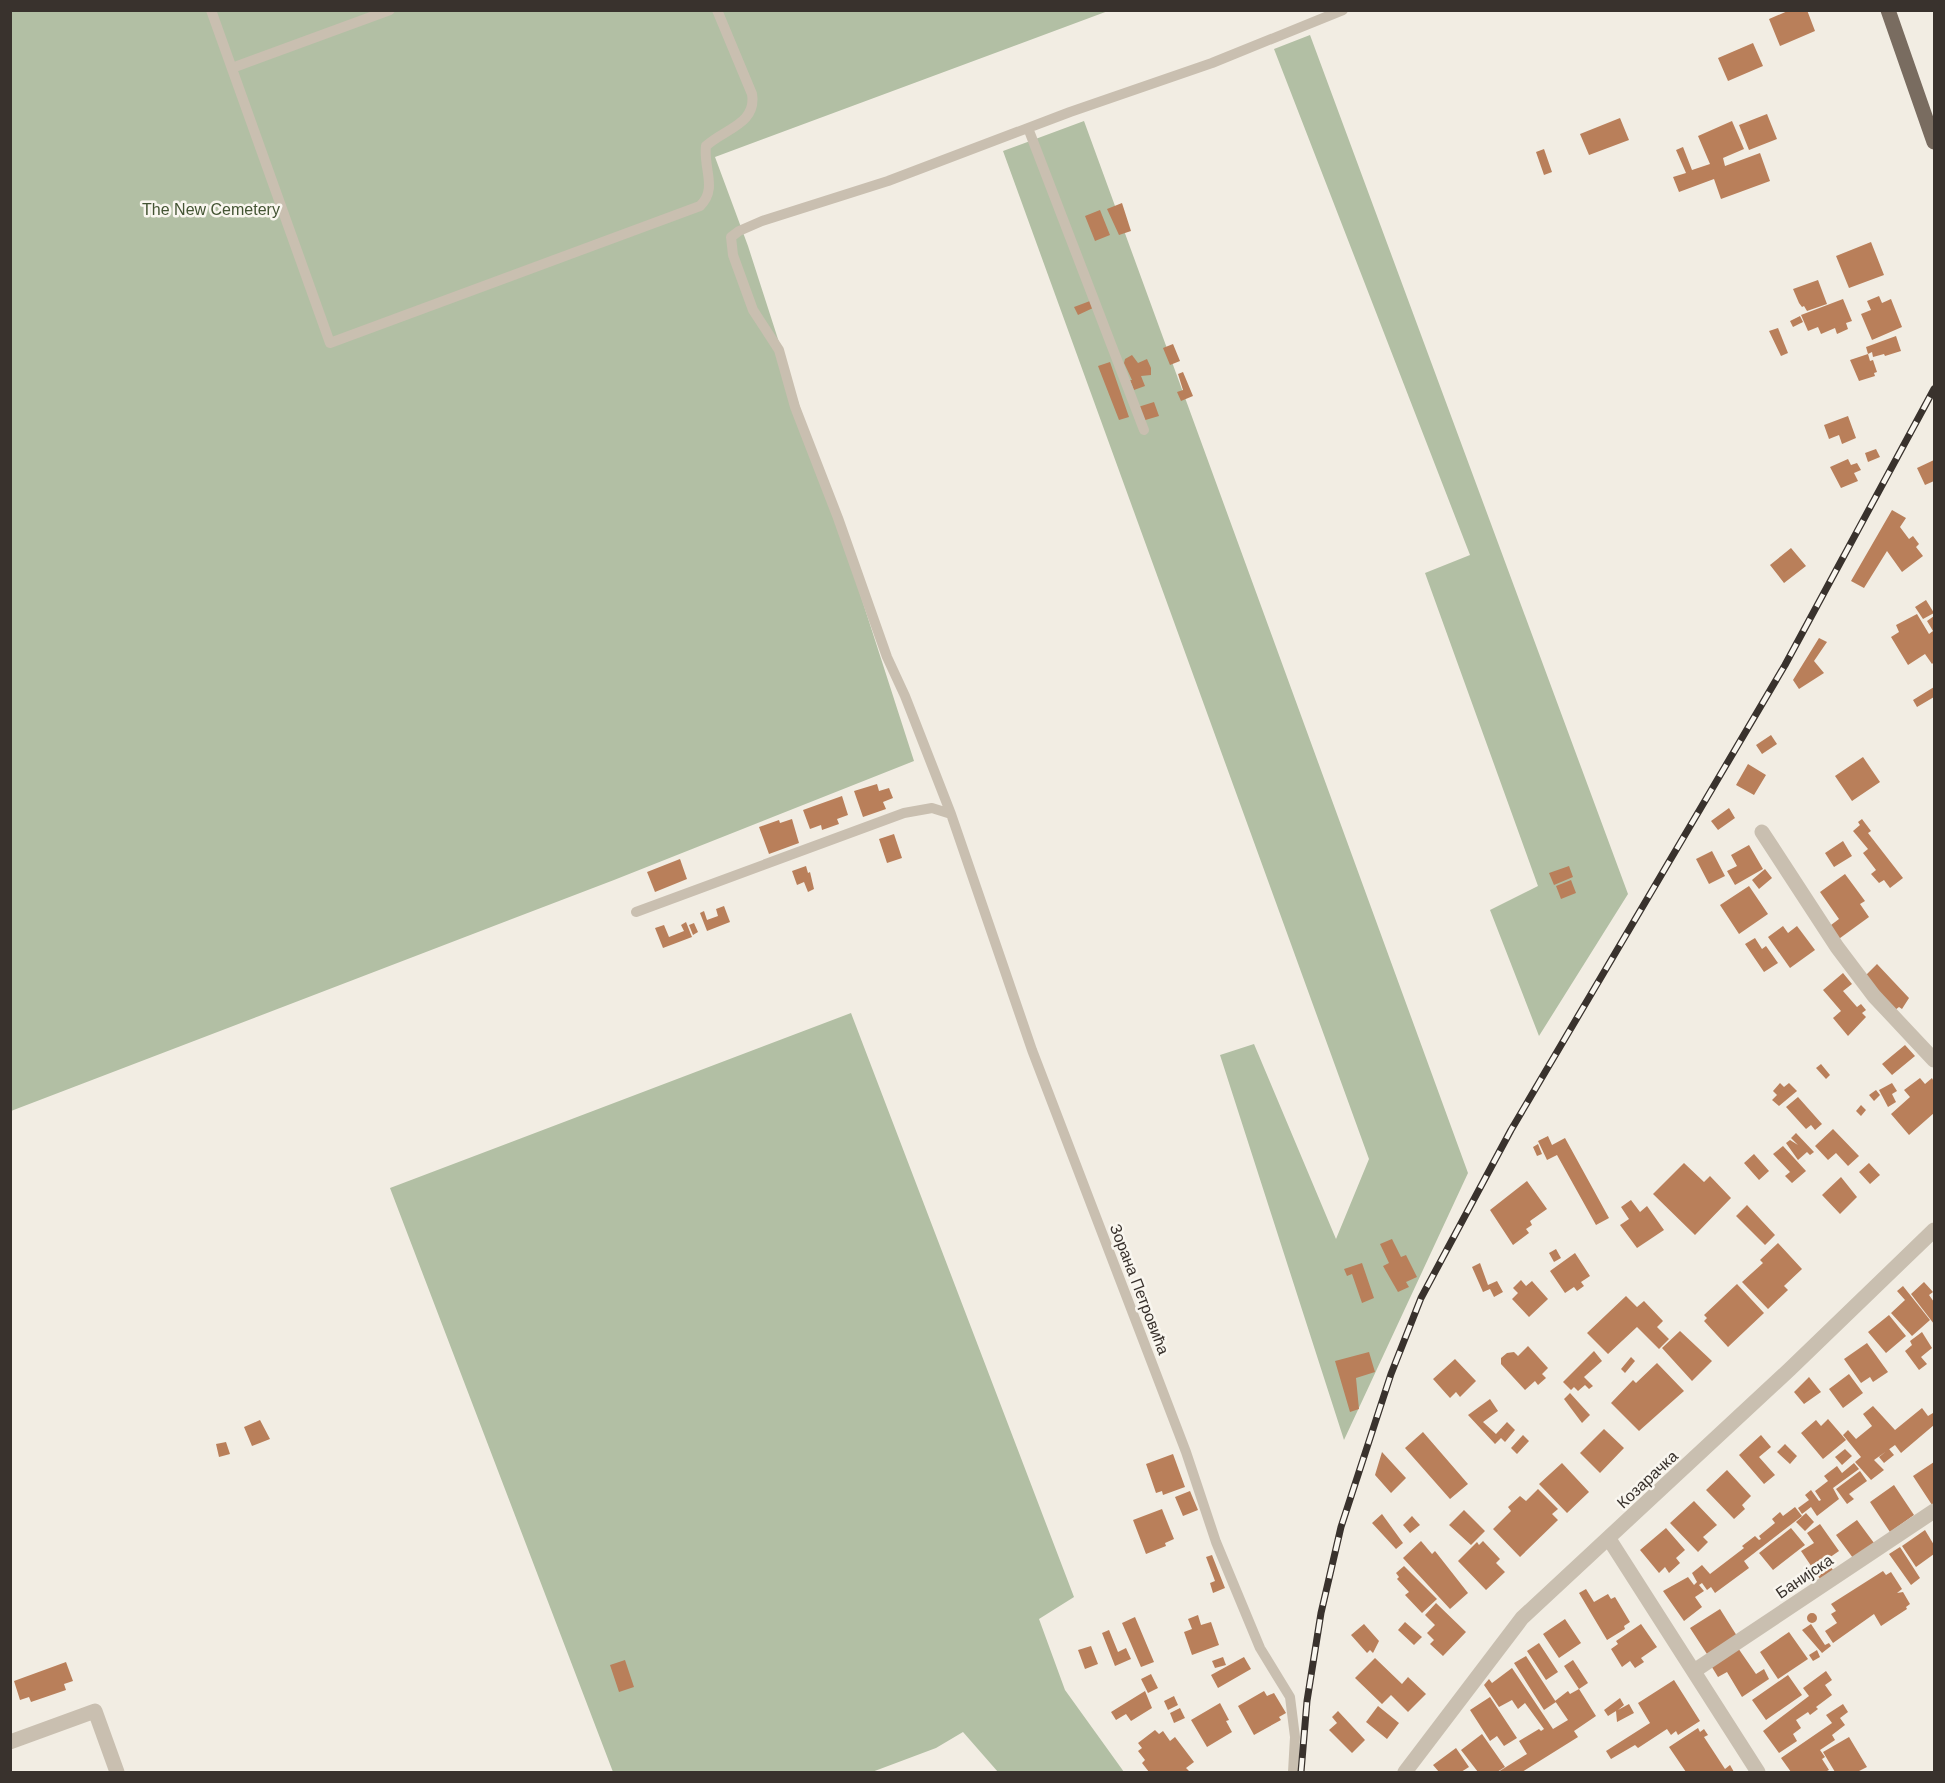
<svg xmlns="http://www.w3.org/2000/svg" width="1945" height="1783" viewBox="0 0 1945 1783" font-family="Arial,sans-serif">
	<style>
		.green { fill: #b2bfa4 }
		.building { fill: #b97f5a }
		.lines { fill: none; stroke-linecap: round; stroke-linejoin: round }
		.service { stroke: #c9bfb0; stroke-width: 10 }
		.minor { stroke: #c9bfb0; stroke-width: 15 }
		.primary { stroke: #796c60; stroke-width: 15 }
		.rail-casing { stroke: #39322d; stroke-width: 7 }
		.rail { stroke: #f9f6ef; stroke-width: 4.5; stroke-dasharray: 14; stroke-linecap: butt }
		.labels { text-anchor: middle; stroke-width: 5; stroke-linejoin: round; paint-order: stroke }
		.park-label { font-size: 16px; fill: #435433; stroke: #f9f6ef }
		.street-label { font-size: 16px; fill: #39322d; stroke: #f9f6ef }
	</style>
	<rect width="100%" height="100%" fill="#f2ede3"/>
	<path class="green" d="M11,11H1108L715,157L748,246L914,761L614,880L11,1111Z
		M1310,35L1628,894L1539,1036L1490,910L1538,886L1425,573L1470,555L1274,49Z
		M1084,121L1468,1173L1344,1440L1220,1055L1254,1044L1336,1239L1369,1159L1003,151Z
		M851,1013L1074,1597L1039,1619L1065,1690L1124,1772H998L963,1732L936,1748L872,1772H613L390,1188Z"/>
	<path class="building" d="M1790,10H1807L1815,31L1780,46L1769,19Z
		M1753,43L1763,66L1728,81L1718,58Z
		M1767,114L1777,139L1749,150L1739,125Z
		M1620,118L1629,140L1589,155L1580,134Z
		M1732,121L1744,149L1723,158L1725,166L1760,153L1770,181L1721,199L1714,179L1679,192L1673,177L1686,173L1676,150L1683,147L1692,170L1710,164L1698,136Z
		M1544,149L1552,172L1544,175L1536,152Z
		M1122,203L1131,231L1119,235L1107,209Z
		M1100,210L1110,235L1095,241L1085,216Z
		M1871,242L1884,275L1849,288L1836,256Z
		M1818,280L1827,304L1807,311L1804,306L1802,307L1799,303L1793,289Z
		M1879,296L1882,303L1891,299L1902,327L1872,340L1861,314L1871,310L1867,301Z
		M1843,299L1852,321L1846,323L1848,329L1837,334L1835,328L1821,334L1818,327L1808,331L1801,315Z
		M1090,301L1093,308L1078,315L1074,307Z
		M1800,316L1803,322L1793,327L1790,321Z
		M1778,328L1788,353L1781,356L1769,331Z
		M1896,336L1901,351L1885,356L1884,354L1873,357L1872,352L1868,354L1866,347Z
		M1173,344L1180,361L1170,365L1163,348Z
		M1868,354L1870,361L1873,360L1877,372L1874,373L1875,376L1859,381L1850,360Z
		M1132,355L1138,363L1147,359L1151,368V375L1141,376L1145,386L1134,390L1130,380H1132L1124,363L1125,359Z
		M1110,362L1129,417L1119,420L1098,366Z
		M1183,372L1193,396L1181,401L1177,392L1183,390L1178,374Z
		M1154,402L1159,416L1142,421L1138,407Z
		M1848,416L1856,438L1842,444L1839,435L1829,439L1824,425Z
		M1876,449L1880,457L1868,462L1865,453Z
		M1848,459L1851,465L1857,463L1861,470L1854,473L1858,481L1841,488L1830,467Z
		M1934,460V481L1925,485L1917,468Z
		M1892,510L1906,518L1900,527L1909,539L1913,536L1919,544L1916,547L1923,556L1902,572L1887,551L1864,588L1851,581Z
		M1791,548L1806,566L1784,583L1770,565Z
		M1926,600L1934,613L1923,619L1915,607Z
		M1917,614L1929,634L1933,631L1927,621L1934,616V662L1932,664L1925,654L1908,665L1891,637L1899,632L1896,625Z
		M1819,638L1827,642L1814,661L1824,673L1799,689L1793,680Z
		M1934,687V697L1917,707L1913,700Z
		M1771,735L1777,744L1762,754L1756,745Z
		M1863,757L1880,782L1852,801L1835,776Z
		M1748,764L1766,775L1754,795L1736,785Z
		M877,784L879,791L889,788L893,798L883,802L886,809L863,817L854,791Z
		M842,796L848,815L837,819L839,824L822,830L821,825L810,829L803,810Z
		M1729,808L1735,818L1718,830L1711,821Z
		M792,819L799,843L769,854L759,827L779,820L780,823Z
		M1862,819L1871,831L1868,833L1903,878L1890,888L1884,880L1879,883L1871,874L1876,870L1863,853L1868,849L1853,831L1860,825L1858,822Z
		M894,834L902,858L887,863L879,839Z
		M1843,841L1852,856L1834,867L1825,853Z
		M1749,845L1763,869L1735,885L1727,871L1737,866L1731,855Z
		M1712,851L1725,876L1709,884L1696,859Z
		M680,859L687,879L655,892L647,872Z
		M806,866L808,873L810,872L814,889L808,892L804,882L797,885L792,871Z
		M1569,866L1573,877L1554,885L1549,873Z
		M1765,869L1772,878L1759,889L1752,880Z
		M1845,874L1865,901L1860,904L1869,917L1836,941L1827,928L1839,919L1820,892Z
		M1571,880L1576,893L1561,899L1556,886Z
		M1749,886L1768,914L1739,934L1720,905Z
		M724,906L730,922L707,931L700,913L704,911L707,920L718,916L716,909Z
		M686,922L692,937L663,948L655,928L664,925L669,937L684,931L681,925Z
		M694,923L698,932L693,935L689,925Z
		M1783,926L1788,933L1797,926L1815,950L1790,968L1768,937Z
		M1755,938L1762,949L1766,946L1778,963L1764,972L1745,944Z
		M1877,964L1909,998L1902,1009L1899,1007L1895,1010L1862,979Z
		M1843,973L1852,984L1843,991L1857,1007L1861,1004L1866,1010L1862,1013L1866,1017L1848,1036L1833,1018L1841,1011L1823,990Z
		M1905,1045L1915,1056L1892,1075L1882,1064Z
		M1821,1064L1830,1075L1826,1079L1816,1068Z
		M1920,1078L1925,1084L1932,1078L1934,1082V1113L1909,1135L1891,1114L1910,1097L1904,1090Z
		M1780,1083L1784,1087L1789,1083L1797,1091L1779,1106L1772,1100L1777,1095L1773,1091Z
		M1892,1083L1897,1091L1892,1094L1896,1102L1888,1107L1879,1090Z
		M1876,1090L1880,1095L1874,1101L1869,1095Z
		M1798,1097L1822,1124L1815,1130L1811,1125L1806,1129L1786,1107Z
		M1861,1105L1866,1110L1861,1116L1856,1111Z
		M1833,1129L1859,1156L1848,1166L1836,1153L1828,1160L1815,1146Z
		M1796,1133L1814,1152L1810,1155L1807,1152L1798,1160L1786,1143L1790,1140L1798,1145L1791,1138Z
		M1548,1136L1552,1145L1565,1138L1609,1218L1596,1225L1557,1155L1547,1160L1538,1141Z
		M1538,1144L1542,1154L1537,1156L1533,1147Z
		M1783,1146L1806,1171L1792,1183L1785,1176L1790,1172L1773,1154Z
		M1754,1154L1769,1171L1759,1180L1744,1163Z
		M1684,1163L1704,1182L1710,1176L1731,1198L1695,1235L1653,1194Z
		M1869,1163L1880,1175L1870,1184L1859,1172Z
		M1841,1177L1857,1197L1840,1214L1822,1195Z
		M1527,1181L1547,1209L1530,1221L1532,1225L1526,1229L1529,1233L1513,1245L1490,1210Z
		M1631,1200L1640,1212L1647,1206L1664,1230L1637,1248L1620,1225L1629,1219L1621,1207Z
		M1747,1205L1775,1235L1765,1245L1736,1216Z
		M1392,1239L1401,1257L1406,1255L1417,1277L1406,1282L1409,1287L1398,1292L1383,1266L1395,1260L1389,1263L1380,1244Z
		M1778,1243L1802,1269L1784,1286L1788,1290L1768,1309L1742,1282L1763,1263L1760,1260Z
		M1556,1249L1561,1258L1554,1262L1549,1253Z
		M1575,1253L1590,1276L1581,1282L1584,1286L1577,1291L1574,1287L1565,1293L1550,1271Z
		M1362,1263L1374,1298L1362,1303L1352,1274L1347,1276L1344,1269Z
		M1480,1263L1488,1285L1497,1281L1503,1292L1494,1297L1490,1289L1483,1292L1472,1267Z
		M1521,1280L1526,1286L1532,1281L1548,1299L1529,1317L1512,1299L1518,1293L1513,1288Z
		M1924,1282L1933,1292L1929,1295L1934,1302V1324L1911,1294Z
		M1737,1284L1764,1313L1728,1347L1704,1321L1707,1318L1704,1315Z
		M1903,1286L1930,1320L1912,1336L1891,1313L1905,1300L1897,1291Z
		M1626,1296L1637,1307L1644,1301L1663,1321L1657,1327L1669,1339L1659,1349L1637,1327L1608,1354L1587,1333Z
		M1889,1315L1906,1336L1886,1353L1868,1332Z
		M1680,1331L1712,1361L1692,1381L1662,1348Z
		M1922,1332L1932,1348L1921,1357L1927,1364L1919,1370L1905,1351L1912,1345L1910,1341Z
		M1867,1343L1888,1372L1873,1382L1870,1377L1861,1383L1844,1359Z
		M1528,1346L1548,1368L1542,1374L1546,1378L1538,1385L1535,1381L1525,1390L1501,1364V1358L1507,1353L1514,1352L1518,1356Z
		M1594,1351L1602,1361L1584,1377L1593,1386L1589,1389L1585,1385L1578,1391L1574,1387L1571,1390L1563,1382Z
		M1369,1352L1375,1372L1356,1378L1359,1409L1350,1412L1335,1361Z
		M1631,1357L1635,1361L1625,1373L1621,1369Z
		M1455,1359L1476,1381L1460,1397L1456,1392L1450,1398L1433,1379Z
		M1657,1363L1684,1391L1639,1431L1611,1403L1633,1380L1636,1383Z
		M1849,1374L1863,1393L1843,1408L1829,1389Z
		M1809,1377L1821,1392L1804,1404L1794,1392Z
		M1570,1393L1590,1415L1582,1423L1564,1399Z
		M1490,1399L1498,1411L1483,1422L1496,1434L1507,1422L1515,1430L1505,1442L1501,1438L1495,1444L1468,1415Z
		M1873,1406L1895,1430L1922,1408L1928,1416L1933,1413L1934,1415V1425L1901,1453L1895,1445L1874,1460L1884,1470L1871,1480L1855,1462L1861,1457L1843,1435L1848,1430L1856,1439L1872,1426L1863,1414Z
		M1828,1419L1846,1440L1823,1459L1801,1433L1816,1420L1821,1426Z
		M260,1420L270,1439L252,1446L244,1427Z
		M1604,1429L1624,1448L1600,1473L1580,1453Z
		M1423,1432L1468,1484L1450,1499L1405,1448Z
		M1523,1435L1529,1441L1517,1454L1511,1448Z
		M1761,1435L1771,1447L1759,1457L1775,1475L1764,1484L1739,1455Z
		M226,1442L230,1454L219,1457L216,1444Z
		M1785,1444L1797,1456L1790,1464L1777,1452Z
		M1845,1449L1852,1456L1842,1465L1835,1457Z
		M1889,1449L1894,1455L1884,1463L1879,1457Z
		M1382,1452L1406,1478L1391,1493L1375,1475Z
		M1173,1454L1185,1487L1163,1495L1162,1491L1156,1493L1146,1464Z
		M1934,1462V1504L1932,1505L1913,1476Z
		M1562,1463L1589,1492L1567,1513L1539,1484Z
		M1854,1463L1859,1469L1833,1488L1839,1499L1817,1516L1811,1507L1802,1514L1798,1508L1809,1500L1805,1495L1811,1490L1819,1501L1821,1500L1815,1491L1828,1481L1824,1476L1837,1466L1842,1473Z
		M1727,1470L1751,1496L1742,1505L1745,1509L1734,1519L1706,1490Z
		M1860,1471L1867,1481L1849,1494L1854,1499L1847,1504L1836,1489Z
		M1894,1485L1914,1515L1890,1532L1870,1502Z
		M1538,1489L1558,1509L1552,1514L1558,1520L1520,1557L1493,1529L1511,1511L1508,1507L1520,1496L1526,1501Z
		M1190,1491L1198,1510L1183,1516L1175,1497Z
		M1694,1501L1717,1525L1703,1537L1708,1542L1698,1552L1670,1523Z
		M1795,1507L1802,1516L1744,1561L1749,1568L1715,1593L1711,1587L1707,1590L1702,1583L1699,1585L1704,1591L1695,1597L1702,1607L1684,1621L1663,1591L1688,1577L1694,1585L1697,1582L1692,1573L1702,1565L1710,1574L1744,1548L1742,1546L1755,1536L1759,1540L1761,1539L1759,1536L1775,1523L1772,1519L1780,1512L1783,1516Z
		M1162,1509L1174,1539L1165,1543L1166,1546L1146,1554L1133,1520Z
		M1464,1510L1485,1531L1471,1545L1449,1525Z
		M1806,1513L1814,1522L1805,1531L1796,1522Z
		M1382,1514L1403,1543L1396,1549L1372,1523Z
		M1412,1516L1420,1525L1410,1533L1403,1525Z
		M1857,1520L1874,1543L1853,1558L1836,1535Z
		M1820,1524L1839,1551L1826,1560L1833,1570L1820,1579L1801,1551L1814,1543L1807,1533Z
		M1666,1528L1685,1550L1676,1558L1680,1563L1669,1573L1665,1567L1659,1573L1640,1550Z
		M1791,1528L1805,1545L1773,1570L1759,1553Z
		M1925,1530L1934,1545V1554L1916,1567L1902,1546Z
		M1421,1541L1432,1554L1435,1551L1468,1593L1450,1609L1403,1558Z
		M1483,1541L1500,1559L1496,1563L1505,1572L1486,1590L1458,1561L1477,1542L1479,1545Z
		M1900,1547L1920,1578L1911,1585L1889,1554Z
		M1212,1555L1225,1588L1213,1593L1210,1583L1215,1581L1206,1557Z
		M1404,1566L1437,1599L1422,1613L1405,1595L1409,1592L1397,1579L1399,1577L1396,1573Z
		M1883,1571L1886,1575L1891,1572L1902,1589L1897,1593L1903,1592L1910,1604L1906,1607L1907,1609L1881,1626L1874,1614L1833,1643L1825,1631L1837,1623L1831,1614L1836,1611L1831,1604Z
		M1586,1589L1594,1602L1608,1594L1611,1599L1615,1597L1630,1622L1624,1626L1625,1629L1607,1640L1579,1593Z
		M1436,1603L1466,1632L1443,1656L1430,1644L1434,1640L1427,1633L1435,1625L1425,1615Z
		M1720,1609L1737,1636L1707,1654L1690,1628Z
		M1807 1618a5 5 0 1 1 10 0a5 5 0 1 1-10 0Z
		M1198,1615L1201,1625L1211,1622L1219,1645L1192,1655L1184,1632L1192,1629L1188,1619Z
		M1135,1617L1154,1662L1141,1667L1122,1623Z
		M1565,1619L1581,1643L1559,1658L1543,1634Z
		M1405,1622L1422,1637L1414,1645L1398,1630Z
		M1364,1624L1379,1641L1373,1653L1370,1650L1367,1653L1351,1635Z
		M1641,1624L1657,1647L1641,1658L1644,1662L1635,1668L1630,1661L1622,1667L1611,1649L1618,1644L1616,1641Z
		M1811,1624L1825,1645L1829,1643L1831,1646L1822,1653L1802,1630Z
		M1109,1630L1118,1652L1126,1648L1131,1659L1115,1666L1102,1633Z
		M1789,1632L1808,1659L1778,1679L1760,1652Z
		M1539,1643L1558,1672L1546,1680L1527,1651Z
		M1091,1646L1098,1664L1085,1669L1078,1650Z
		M1738,1648L1756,1674L1764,1669L1769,1679L1742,1697L1727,1672L1718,1677L1710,1664Z
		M1817,1650L1820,1657L1813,1661L1809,1655Z
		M1526,1656L1556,1702L1544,1710L1514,1663Z
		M1223,1657L1226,1665L1215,1668L1212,1661Z
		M1244,1657L1251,1669L1218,1688L1211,1675Z
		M1375,1658L1402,1684L1408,1677L1426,1694L1408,1712L1391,1695L1382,1704L1355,1678Z
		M625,1660L634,1687L619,1692L610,1665Z
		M1573,1660L1588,1683L1579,1689L1564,1666Z
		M66,1662L73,1681L64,1684L66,1690L31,1702L29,1697L20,1700L14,1681Z
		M1512,1668L1553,1729L1568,1720L1555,1701L1568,1691L1570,1694L1579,1689L1596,1716L1574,1731L1578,1737L1522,1772H1498L1527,1754L1519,1741L1539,1729L1541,1731L1544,1729L1525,1703L1518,1709L1512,1700L1499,1707L1484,1685L1489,1679L1492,1683Z
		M1826,1671L1832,1680L1825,1685L1832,1695L1816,1707L1818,1709L1810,1715L1808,1712L1796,1720L1801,1728L1793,1734L1797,1741L1779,1753L1763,1731L1809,1696L1803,1688Z
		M1151,1674L1158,1688L1148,1693L1141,1679Z
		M1788,1675L1802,1695L1766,1720L1752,1700Z
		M1674,1680L1700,1721L1678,1735L1676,1731L1671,1735L1667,1729L1638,1748L1635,1745L1611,1759L1606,1751L1650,1723L1638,1703Z
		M1145,1691L1152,1708L1131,1721L1126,1714L1116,1720L1111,1712Z
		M1264,1691L1267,1696L1274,1693L1286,1713L1279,1717L1281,1720L1254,1735L1238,1706Z
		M1174,1696L1178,1705L1168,1710L1164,1701Z
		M1490,1697L1517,1738L1504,1746L1497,1736L1490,1741L1470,1710Z
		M1620,1698L1624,1705L1618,1710L1629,1704L1634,1713L1617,1722L1616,1711L1608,1716L1604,1710Z
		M1220,1703L1229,1720L1226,1721L1232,1732L1207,1747L1191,1720Z
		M1843,1704L1848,1712L1840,1718L1845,1725L1832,1735L1835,1740L1820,1750L1825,1757L1822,1759L1829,1770L1825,1772H1791L1781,1758L1832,1723L1826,1715Z
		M1378,1706L1399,1723L1387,1739L1366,1722Z
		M1180,1708L1185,1718L1174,1723L1170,1713Z
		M1338,1711L1365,1740L1352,1753L1329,1730L1337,1723L1332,1717Z
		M1698,1728L1700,1732L1704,1729L1708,1735L1704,1737L1725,1769L1730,1765L1734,1772H1686L1669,1747Z
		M1155,1730L1159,1734L1163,1731L1170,1741L1175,1737L1194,1762L1186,1768L1190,1772H1149L1142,1763L1145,1760L1138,1751L1142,1748L1138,1743Z
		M1482,1734L1505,1767L1497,1772H1478L1461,1750Z
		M1849,1737L1867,1767L1857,1772H1835L1823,1752Z
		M1456,1748L1469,1767L1461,1772H1439L1433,1765Z"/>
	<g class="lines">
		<path class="service" d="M211,10L330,343L700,206C718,189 703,168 706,146C724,129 757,124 752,94L717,10
			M232,68L390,10
			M1028,128L1144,430
			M636,912L904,813L932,808L951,814
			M1293,1772L1295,1737L1290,1697L1260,1648L1216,1542L1186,1452L1032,1050L951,814L905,696L887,657L838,518L795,407L779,350L753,310L733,255L731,237L739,231L762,221L888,181L1070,112L1212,63L1343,10"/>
		<path class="minor" d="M1762,832L1837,947L1874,996L1934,1060
			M1609,1539L1758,1772
			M1694,1671L1934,1511
			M10,1742L95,1711L117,1772
			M1405,1772L1522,1618L1790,1369L1934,1230"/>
		<path class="primary" d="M1888,10L1934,142"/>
		<defs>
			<path id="rail" d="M1301,1772L1307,1701L1321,1613L1341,1527L1391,1374L1421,1298L1511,1130L1785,665L1934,389"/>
		</defs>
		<use href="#rail" class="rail-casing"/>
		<use href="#rail" class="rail"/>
	</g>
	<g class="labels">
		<g class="park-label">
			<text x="211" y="215">The New Cemetery</text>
		</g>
		<g class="street-label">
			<text transform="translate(1140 1289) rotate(69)" y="6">Зорана Петровића</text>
			<text transform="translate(1647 1479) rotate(-43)" y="6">Козарачка</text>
			<text transform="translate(1804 1576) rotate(-34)" y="6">Банијска</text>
		</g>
	</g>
	<rect width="1945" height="1783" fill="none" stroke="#39322d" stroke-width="24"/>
</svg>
